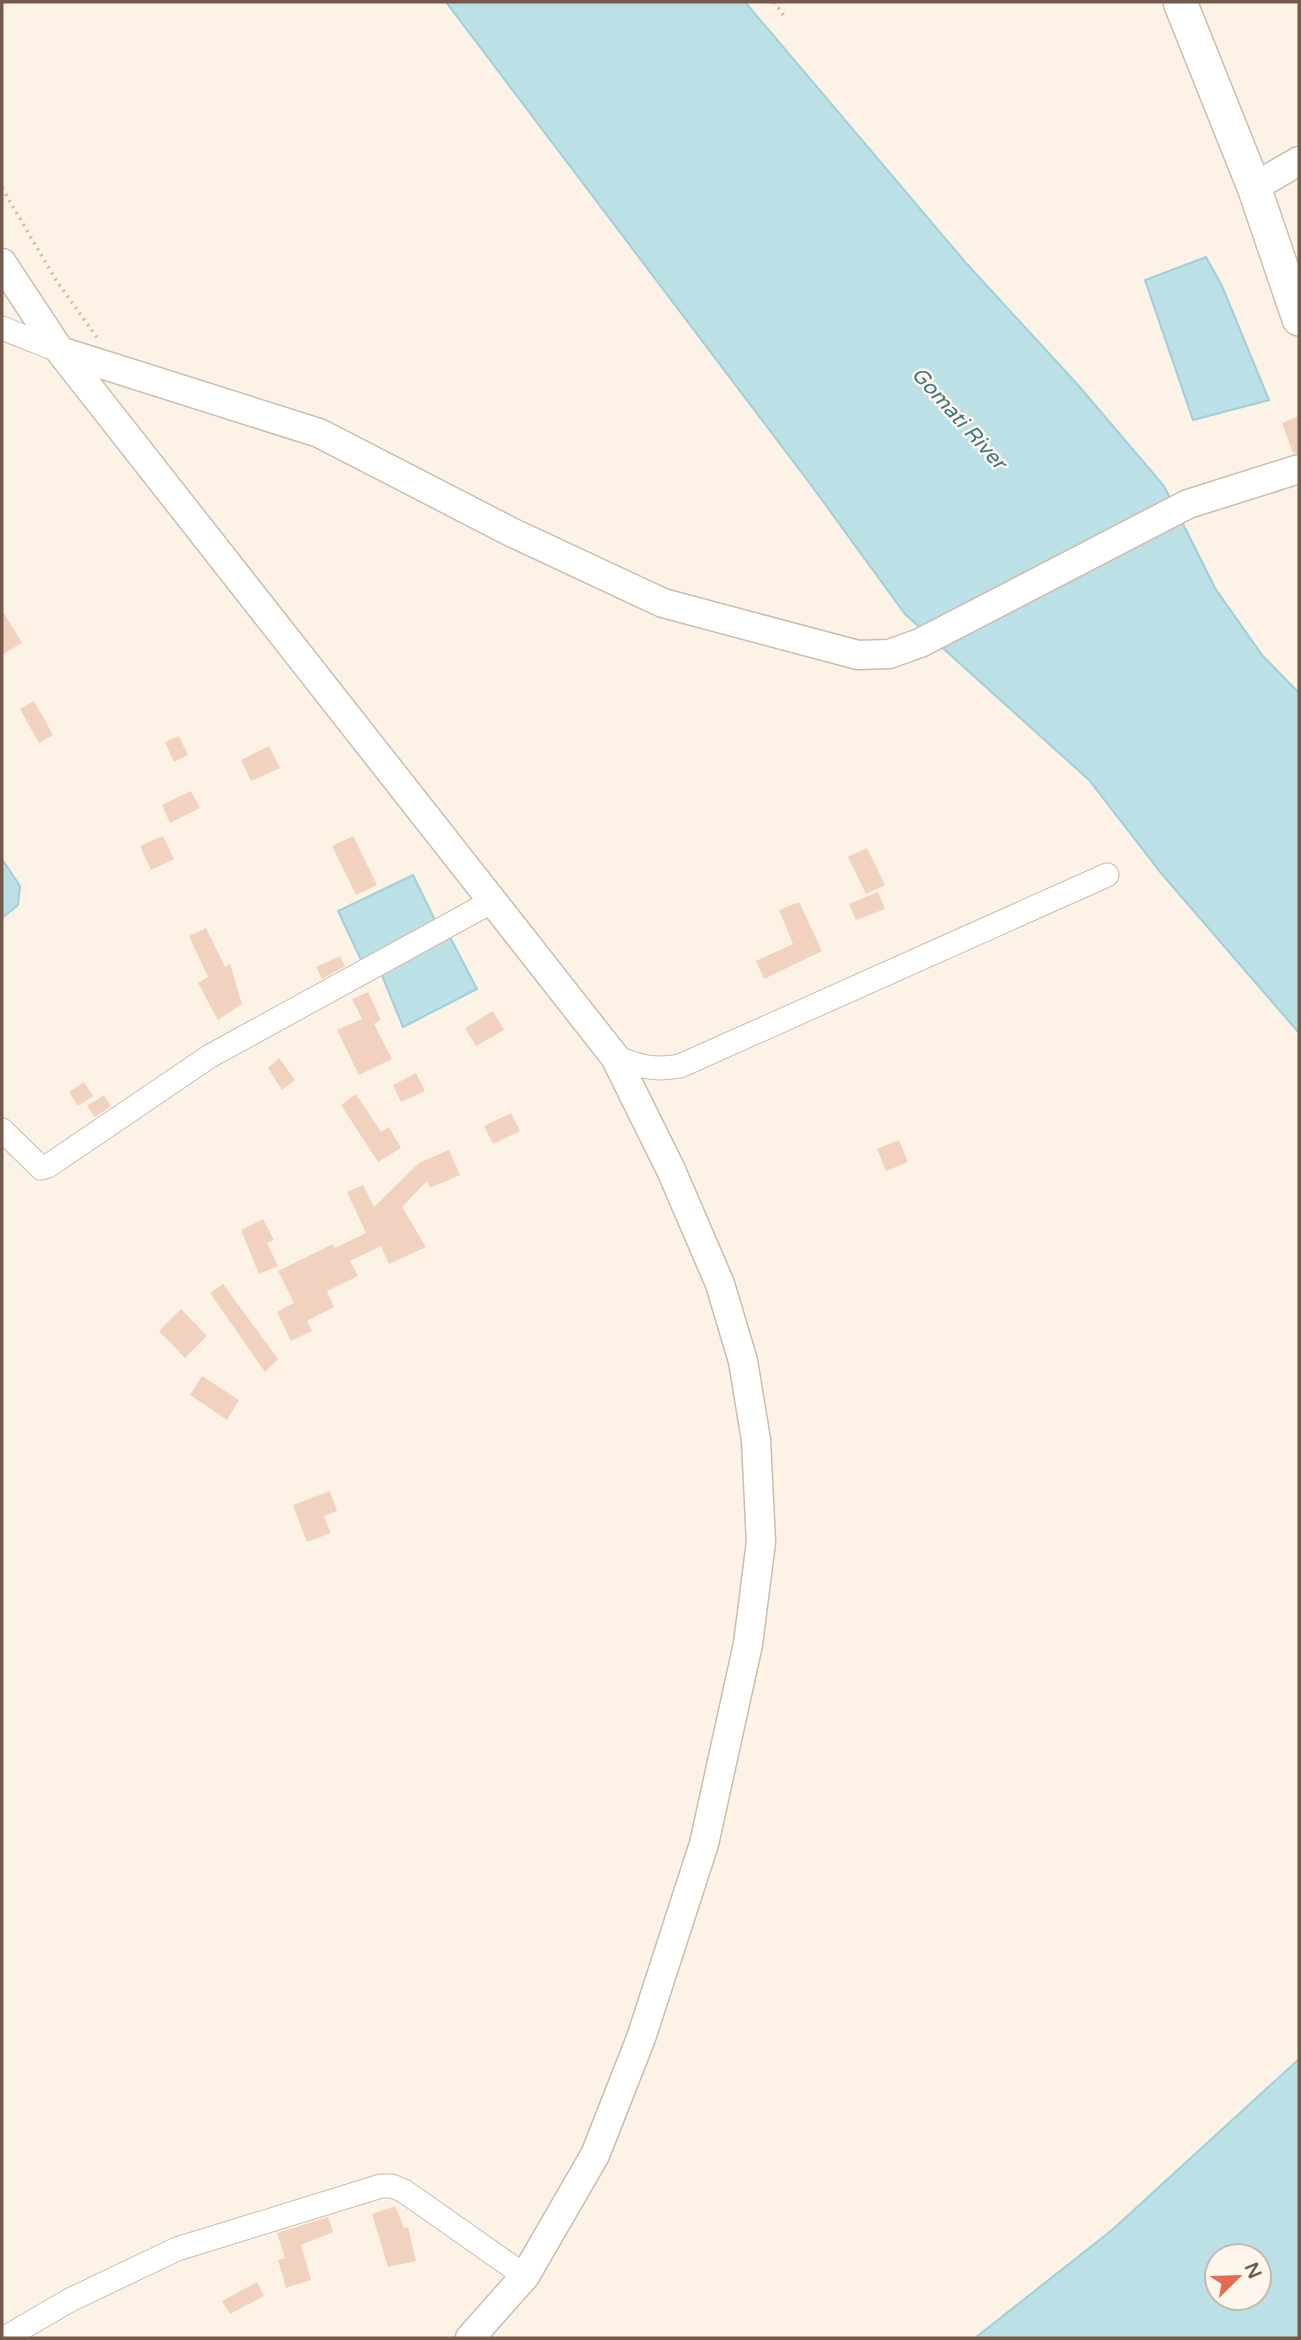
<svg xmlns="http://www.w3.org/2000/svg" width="1301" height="2340" viewBox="0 0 1301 2340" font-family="'Varela Round',sans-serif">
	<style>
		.water { fill: #bbe0e5; stroke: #a1cfd7; stroke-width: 2; fill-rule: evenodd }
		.building { fill: #f1d2bf }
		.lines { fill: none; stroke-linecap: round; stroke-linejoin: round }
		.minor-casing { stroke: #cebbad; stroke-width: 25 }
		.tertiary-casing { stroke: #cebbad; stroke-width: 31 }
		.secondary-casing { stroke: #d2bdad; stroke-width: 36 }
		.path { stroke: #d6b5a1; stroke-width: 3.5; stroke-dasharray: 2 5; stroke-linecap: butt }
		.minor { stroke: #fff; stroke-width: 23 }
		.tertiary { stroke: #fff; stroke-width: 28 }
		.secondary { stroke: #fff; stroke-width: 33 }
		.labels { text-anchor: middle; stroke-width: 5; stroke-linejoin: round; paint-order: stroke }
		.water-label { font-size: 21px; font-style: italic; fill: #427781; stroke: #fff7ed }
	</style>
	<rect width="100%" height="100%" fill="#fcf3e6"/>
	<path class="water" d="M446,2H745L966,263L1078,385L1164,486L1215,588L1262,655L1299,693V1033L1161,873L1089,780L905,614L811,485Z
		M1206,257L1222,286L1269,400L1193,420L1145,280Z
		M2,859L20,886L18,905L2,918Z
		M413,875L436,922L361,960L338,911Z
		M450,937L477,989L403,1027L381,973Z
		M1299,2059V2338H975L1112,2230ZM1259,2256V2298H1217V2256Z"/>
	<path class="building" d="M1299,416V453H1293L1282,423Z
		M2,610L22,643L2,655Z
		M34,701L53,735L39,743L20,709Z
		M179,736L188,755L174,762L165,742Z
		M269,746L280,768L251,781L241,760Z
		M191,791L200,808L170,823L162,805Z
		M163,836L174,859L151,870L140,846Z
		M353,836L377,885L356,895L332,846Z
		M867,848L885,885L866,894L848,857Z
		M878,892L885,909L856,920L849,904Z
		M799,902L822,951L764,979L756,961L793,944L779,910Z
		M206,928L225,967L230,964L242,1004L218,1020L198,983L208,977L189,936Z
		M340,956L345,966L322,979L316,967Z
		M368,992L381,1020L374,1024L392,1059L359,1075L337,1030L362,1019L352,999Z
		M493,1011L504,1030L476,1046L465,1028Z
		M279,1058L295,1080L282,1090L268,1068Z
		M416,1073L425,1091L401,1102L393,1085Z
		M84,1082L93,1096L78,1106L69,1092Z
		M356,1094L381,1132L389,1127L401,1148L378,1162L341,1105Z
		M104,1095L111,1106L95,1117L87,1106Z
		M511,1113L520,1131L493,1144L484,1126Z
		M899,1140L908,1162L886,1171L877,1149Z
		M449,1150L460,1175L430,1188L427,1181L402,1207L426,1247L389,1264L381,1246L350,1261L358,1276L327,1291L334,1307L307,1321L312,1331L291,1341L277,1312L294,1303L278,1271L333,1244L335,1248L366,1233L347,1192L363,1185L374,1207L419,1163Z
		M263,1219L274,1240L267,1243L278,1266L259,1274L241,1230Z
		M223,1284L278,1359L265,1372L210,1293Z
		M181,1309L207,1336L185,1358L159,1331Z
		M202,1376L239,1400L227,1420L190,1395Z
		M330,1491L337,1511L324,1516L331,1533L307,1542L293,1505Z
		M395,2206L404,2228L408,2227L416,2261L388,2267L372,2214Z
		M328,2217L333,2232L301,2245L311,2280L286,2288L278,2260L285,2258L277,2233Z
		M257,2282L264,2296L230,2314L222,2301Z"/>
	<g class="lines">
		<defs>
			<path id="minor" d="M2,328L60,351
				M615,1057C638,1066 654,1071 680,1066L1107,875
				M2,1130L41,1168L48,1166L210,1056L491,902
				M5,2338L70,2300L177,2249L381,2186H392L404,2191L525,2276"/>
			<path id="tertiary" d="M1254,187L1299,161
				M2,263L60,351L615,1057L671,1170L720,1284L743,1361L756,1440L761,1542L748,1644L704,1844L641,2038L595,2155L525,2276L470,2338
				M60,351L319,433L513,533L663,603L858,655L889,654L920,643L1188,504L1299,469"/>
			<path id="secondary" d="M1180,2L1254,187L1299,319"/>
		</defs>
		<use href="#minor" class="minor-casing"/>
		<use href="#tertiary" class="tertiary-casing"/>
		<use href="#secondary" class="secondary-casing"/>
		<path class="path" d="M774,2L785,17
			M2,188L56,280L98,339"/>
		<use href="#minor" class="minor"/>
		<use href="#tertiary" class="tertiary"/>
		<use href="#secondary" class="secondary"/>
	</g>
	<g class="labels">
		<g class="water-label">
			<text transform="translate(959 418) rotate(48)" y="7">Gomati River</text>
		</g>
	</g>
	<rect width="1301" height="2340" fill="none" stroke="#755a4b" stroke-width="7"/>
	<g transform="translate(1238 2277) rotate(67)"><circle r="33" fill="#fff7ed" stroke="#c8b8ac" stroke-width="2"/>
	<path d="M0-5L12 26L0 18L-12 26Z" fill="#e36d4e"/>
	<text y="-10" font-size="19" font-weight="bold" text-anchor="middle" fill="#755a4b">N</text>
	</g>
</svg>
